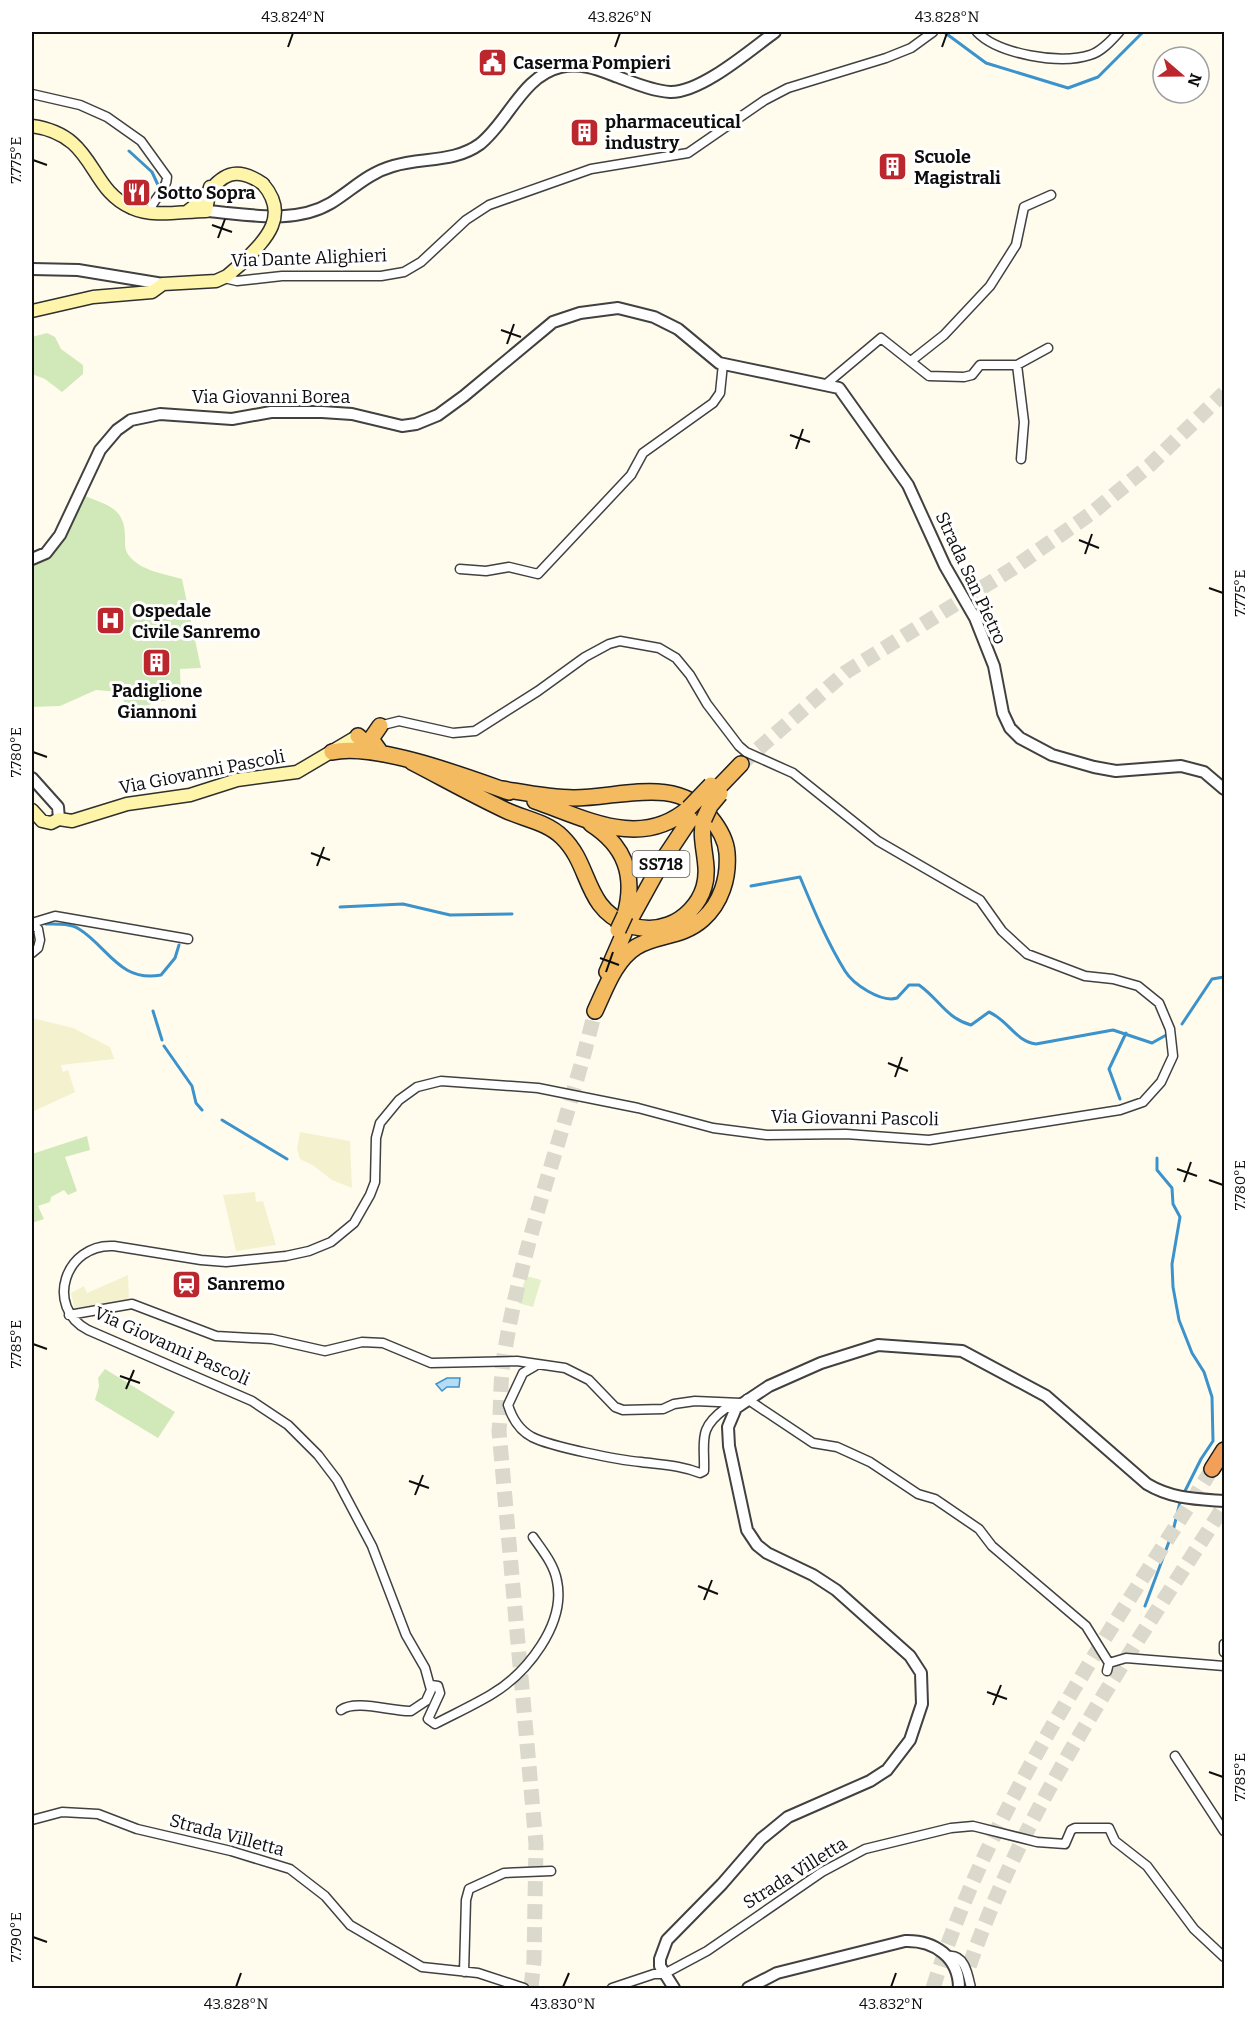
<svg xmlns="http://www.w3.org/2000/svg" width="1256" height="2020" viewBox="0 0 1256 2020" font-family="Bitter,serif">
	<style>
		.farmland { fill: #f4f1cf }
		.green { fill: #d1e9b8 }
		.pitch { fill: #e3f0ca }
		.water { fill: #b4ddf5; stroke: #3c92cb; stroke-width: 1.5 }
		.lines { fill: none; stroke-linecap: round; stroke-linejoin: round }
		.stream { stroke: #3c92cb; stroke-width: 3 }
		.trunk-tunnel { stroke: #dbd8cc; stroke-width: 15; stroke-dasharray: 15 8; stroke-linecap: butt }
		.motorway-tunnel { stroke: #dbd8cc; stroke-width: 15; stroke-dasharray: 15 8; stroke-linecap: butt }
		.minor-casing { stroke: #414141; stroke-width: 11 }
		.tertiary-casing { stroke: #414141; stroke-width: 14 }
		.secondary-casing { stroke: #303030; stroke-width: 15 }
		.trunk-casing { stroke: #1f1f1f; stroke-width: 18 }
		.motorway-casing { stroke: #1f1f1f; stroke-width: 18 }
		.minor { stroke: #fff; stroke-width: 8 }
		.tertiary { stroke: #fff; stroke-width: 10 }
		.secondary { stroke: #fef5aa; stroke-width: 12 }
		.trunk { stroke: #f4ba60; stroke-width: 15 }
		.motorway { stroke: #f29f59; stroke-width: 15 }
		.secondary-bridge-casing { stroke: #303030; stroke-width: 15; stroke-linecap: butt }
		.trunk-bridge-casing { stroke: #1f1f1f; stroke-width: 18; stroke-linecap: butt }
		.secondary-bridge { stroke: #fef5aa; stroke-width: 12 }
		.trunk-bridge { stroke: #f4ba60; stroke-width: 15 }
		.ticks { fill: none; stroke: #0e0e0e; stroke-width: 2 }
		.labels { text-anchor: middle; stroke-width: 6; stroke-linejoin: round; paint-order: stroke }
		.shield { fill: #fff; stroke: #565656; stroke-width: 1.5 }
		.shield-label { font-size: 16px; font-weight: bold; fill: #0e0e0e }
		.poi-label { font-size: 18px; font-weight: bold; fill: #0e0e0e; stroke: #fff; text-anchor: start }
		.street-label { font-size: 18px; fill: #0e0e0e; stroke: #fff }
		.neatline { fill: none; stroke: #0e0e0e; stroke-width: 2 }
		.ticks-label { font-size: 15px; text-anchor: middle; fill: #0e0e0e }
	</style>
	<rect width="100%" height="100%" fill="#fffcee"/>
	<path class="farmland" d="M32,1018L73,1028L110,1047L114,1059L61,1065L63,1072L68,1070L75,1092L32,1112Z
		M300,1132L350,1141L352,1188L332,1180L314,1166L300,1159L297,1148Z
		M255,1192L256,1202L263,1201L276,1245L236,1251L223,1195Z
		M128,1275L129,1301L75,1311L71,1293L84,1286L87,1293Z"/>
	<path class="green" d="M47,333L55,337L61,349L83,365V374L62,392L45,379L32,374V337Z
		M85,496C110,506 126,509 125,540C125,547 125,551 130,557C142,571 165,574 182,579L201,668L180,669L181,696L137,708L126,707L120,692L96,690L60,706L32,707V563C62,554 73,523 85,496Z
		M87,1136L90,1150L65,1157L77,1191L68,1195L64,1190L51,1197L50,1202L38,1206L44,1219L32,1223V1154Z
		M105,1369L175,1412L158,1438L95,1400L99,1386L98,1378Z"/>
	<path class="pitch" d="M526,1276L541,1280L533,1307L518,1303Z"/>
	<path class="water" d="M447,1378H460L459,1387H447L442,1391L436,1384Z"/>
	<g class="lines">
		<path class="stream" d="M944,32L986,63L1068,88L1098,77L1143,32
			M129,151L152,172L158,185
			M751,886L800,877C813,908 827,942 845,971C853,984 881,1003 897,998L909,985H919C939,999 946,1018 971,1025L989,1012C1008,1020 1015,1041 1036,1044L1113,1030L1152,1043L1168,1034
			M340,907L403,904L450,915L512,914
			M46,924C56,924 70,923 79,929C107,946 120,983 161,975L175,958L179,945
			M153,1011L162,1040
			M1182,1024L1212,979L1224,977
			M164,1046L192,1086L196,1103L202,1110
			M1120,1099L1109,1069L1126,1033
			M222,1120L287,1159
			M1157,1158V1170L1172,1188L1173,1204L1180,1217L1172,1264L1173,1287L1179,1320L1192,1353L1204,1372L1212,1397L1213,1441L1201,1459L1184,1493
			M1145,1606L1173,1531L1180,1502"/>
		<path class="trunk-tunnel" d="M741,764L846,672L1012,569L1093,512L1150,465L1224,393
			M531,1988L534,1960L536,1844L499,1431C501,1409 500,1385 503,1363C520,1245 566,1131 594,1015"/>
		<path class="motorway-tunnel" d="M933,1988C992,1800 1108,1635 1212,1469
			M962,1988C1017,1814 1127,1659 1224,1506"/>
		<defs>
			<path id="minor" d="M977,32C998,54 1060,65 1090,55C1101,52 1111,41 1119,32
				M32,94L80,105L107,117L141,141L167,177C167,191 152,199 149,213
				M224,278L237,281L282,276H381L404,272L421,262L466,220L489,205L591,169L688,153L765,100L788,88L886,58L911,48L933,32
				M911,361L944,335L990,286L1016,245L1024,207L1051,195
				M1017,365L1024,422L1021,459
				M825,385L881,338L929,376L964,377L972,375L980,365H1017L1048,348
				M460,569L486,571L509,567L538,574L631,475L643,453L713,403L720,393L723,364
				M32,923L55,916L188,939
				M32,924L38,929L40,940L38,948L32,953
				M69,1315L132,1304L216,1336L272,1339L325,1351L362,1342L383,1343L431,1363L517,1361L565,1368L589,1380L615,1407L623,1410L663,1409L674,1404L695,1401L741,1403
				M535,1366L523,1373L508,1405C512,1418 519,1430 532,1437C552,1447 618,1460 641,1462C662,1465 680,1465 700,1473L704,1471C705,1440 697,1429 726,1408H736
				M747,1399L813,1443L837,1447L870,1462L918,1494L935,1499L979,1529L992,1546L1086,1626L1109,1663L1107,1671
				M1224,1644V1652
				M1109,1663L1126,1658L1224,1666
				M431,1685L438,1686L440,1693L428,1719L435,1724C454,1714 474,1705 492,1694C527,1673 566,1624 557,1581C554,1564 542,1550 533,1537
				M341,1710C356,1699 393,1712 411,1711L426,1701L431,1690L425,1668L406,1635L372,1546L337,1480L318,1455L288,1425L252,1401L88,1330C44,1307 65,1243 114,1246L201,1260L226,1262L286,1256L309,1251L331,1242L354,1223L370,1195L375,1182L376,1138L380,1123L399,1100L417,1087L441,1081L538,1088L638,1108L713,1128L767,1135L846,1134L929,1140L1120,1110L1143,1102L1161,1082L1173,1056L1170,1029L1159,1003L1138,986L1113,979L1085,976L1027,954L1002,931L980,900L878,841L793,773L746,752L739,746L707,704L690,675L676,658L659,648L620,641L609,644L585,657L538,691L475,731L453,733L399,721L379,726
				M1175,1756L1224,1831
				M32,1820L62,1812L98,1814L137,1829L231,1851L290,1869L325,1896L350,1925L422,1967L478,1973L524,1988
				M948,1956C965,1954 968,1975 971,1988
				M464,1972L466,1900L469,1889L504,1873L551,1871
				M612,1988L654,1974H664L707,1951L822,1872L865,1849L951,1828L973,1826L1037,1842L1065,1844L1071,1830L1075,1828H1109L1115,1841L1147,1866L1194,1929L1224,1957"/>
			<path id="tertiary" d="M206,211C247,214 294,225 331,203C352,190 368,173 393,166C422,157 454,163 480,144C509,121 522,76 561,67C581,62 599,70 618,77C634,83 653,91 670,92C701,93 750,50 775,32
				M32,269L78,270L163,284
				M32,559L46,553L60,535L100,450L117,430L131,420L160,414L232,419L271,412H322L352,414L402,426L416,424L438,415L464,396L553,322L580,313L618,308L654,317L678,329L719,363L839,388L908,485L945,566L975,618L994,666L1003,713L1010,728L1020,738L1052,755L1094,767L1116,771L1181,766L1204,772L1224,789
				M32,778L58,807L59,819
				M674,1988L660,1966V1959L667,1940L722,1884L761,1839L788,1817L870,1781L887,1770L910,1740L922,1704L921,1673L910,1656L836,1590L813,1575L767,1553L757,1545L747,1530L729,1446L728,1427L736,1408L769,1386L821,1363L878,1345L962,1351L1046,1396L1147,1484C1172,1499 1196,1499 1224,1501
				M748,1988L777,1973L905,1941C934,1940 959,1957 959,1988"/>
			<path id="secondary" d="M32,126C97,135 87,189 132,208C154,218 183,211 206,211L210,187
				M188,211C215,192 223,156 263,184
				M32,311L93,297L152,292L163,284L216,281L227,276L241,264
				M32,810L42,821L51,823L59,819L72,821L127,804L190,795L237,780L297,772L358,736"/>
			<path id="trunk" d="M380,726L371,739L381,753
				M358,736L376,752
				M332,752C374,742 467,777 509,792
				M412,762C443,778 473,795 505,810C524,819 547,822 562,837C592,866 583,907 628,925C641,929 655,930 668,925C685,919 699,904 704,887C711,864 698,842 704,819
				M502,789C526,793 549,798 574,798C620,798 676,775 710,817C719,828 726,839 727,853C729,878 721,903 703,919C682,938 657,934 636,947C615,960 605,990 595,1011
				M716,790L741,764
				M535,801C587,819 641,850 689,808
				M591,824C625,846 636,875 625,915
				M631,918L663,860L695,812
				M607,972L624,933"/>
			<path id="motorway" d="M1212,1469L1224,1450"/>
		</defs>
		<use href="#minor" class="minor-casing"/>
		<use href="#tertiary" class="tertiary-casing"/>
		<use href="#secondary" class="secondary-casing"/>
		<use href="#trunk" class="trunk-casing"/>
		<use href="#motorway" class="motorway-casing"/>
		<use href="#minor" class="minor"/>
		<use href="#tertiary" class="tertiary"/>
		<use href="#secondary" class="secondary"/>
		<use href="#trunk" class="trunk"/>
		<use href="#motorway" class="motorway"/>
		<defs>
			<path id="secondary-bridge" d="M241,264C264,241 291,217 263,184"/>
			<path id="trunk-bridge" d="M689,808L711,785
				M704,819L710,806L720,794
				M618,930L625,915"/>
		</defs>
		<use href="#secondary-bridge" class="secondary-bridge-casing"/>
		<use href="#trunk-bridge" class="trunk-bridge-casing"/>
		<use href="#secondary-bridge" class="secondary-bridge"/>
		<use href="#trunk-bridge" class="trunk-bridge"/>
	</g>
	<path class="ticks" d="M288,47L293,33M615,47L620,33M942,47L947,33M33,160L47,165M212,225L232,232M218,238L225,219M501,330L521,337M507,344L514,324M790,435L810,442M796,449L803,429M1079,540L1099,548M1085,554L1092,534M1209,588L1223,593M33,752L47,757M311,853L330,860M317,866L324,847M600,958L619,965M606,972L613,952M888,1063L908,1071M895,1077L902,1057M1177,1169L1197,1176M1209,1180L1223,1185M1184,1182L1191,1162M33,1344L47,1349M120,1376L140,1383M126,1389L134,1370M409,1481L429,1488M415,1495L423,1475M698,1586L718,1594M704,1600L712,1580M987,1692L1007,1699M993,1705L1001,1685M1209,1772L1223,1777M33,1937L47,1942M236,1987L241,1973M563,1987L569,1973M891,1987L896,1973"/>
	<defs>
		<symbol id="civic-square" viewBox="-11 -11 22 22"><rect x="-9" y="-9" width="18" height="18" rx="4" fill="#bc272e" stroke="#fff"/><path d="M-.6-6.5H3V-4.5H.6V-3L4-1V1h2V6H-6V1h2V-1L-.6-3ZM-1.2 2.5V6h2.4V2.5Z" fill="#fff"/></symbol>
		<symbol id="building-square" viewBox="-11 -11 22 22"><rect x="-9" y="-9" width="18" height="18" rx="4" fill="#bc272e" stroke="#fff"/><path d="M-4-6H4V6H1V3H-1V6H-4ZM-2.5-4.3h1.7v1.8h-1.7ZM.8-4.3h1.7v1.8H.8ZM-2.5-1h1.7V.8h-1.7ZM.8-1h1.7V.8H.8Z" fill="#fff"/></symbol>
		<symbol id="restaurant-square" viewBox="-11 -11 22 22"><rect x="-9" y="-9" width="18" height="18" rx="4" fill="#bc272e" stroke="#fff"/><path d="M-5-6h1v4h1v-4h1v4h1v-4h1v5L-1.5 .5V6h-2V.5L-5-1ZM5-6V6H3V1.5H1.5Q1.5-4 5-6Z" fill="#fff"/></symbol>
		<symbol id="hospital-square" viewBox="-11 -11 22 22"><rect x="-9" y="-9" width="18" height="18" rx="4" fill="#bc272e" stroke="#fff"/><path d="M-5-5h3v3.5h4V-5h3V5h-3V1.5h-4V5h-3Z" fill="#fff"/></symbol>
		<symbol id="station-square" viewBox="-11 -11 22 22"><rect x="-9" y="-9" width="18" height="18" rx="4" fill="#bc272e" stroke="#fff"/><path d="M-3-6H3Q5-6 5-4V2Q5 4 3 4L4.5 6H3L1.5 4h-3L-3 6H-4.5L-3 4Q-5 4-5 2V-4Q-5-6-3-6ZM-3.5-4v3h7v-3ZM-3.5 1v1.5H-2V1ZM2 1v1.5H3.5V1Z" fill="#fff"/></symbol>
	</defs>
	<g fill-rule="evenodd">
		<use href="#civic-square" x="476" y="46" width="33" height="33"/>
		<use href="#building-square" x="568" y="116" width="33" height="33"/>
		<use href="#building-square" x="876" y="150" width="33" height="33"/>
		<use href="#restaurant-square" x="120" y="176" width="33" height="33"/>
		<use href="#hospital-square" x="94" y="604" width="33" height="33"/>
		<use href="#building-square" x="140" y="646" width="33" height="33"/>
		<use href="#station-square" x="170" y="1268" width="33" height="33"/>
	</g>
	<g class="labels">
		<rect class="shield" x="632.5" y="851" width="57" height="26" rx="4.5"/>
		<g class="shield-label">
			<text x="661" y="870">SS718</text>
		</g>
		<g class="poi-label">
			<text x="513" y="69">Caserma Pompieri</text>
			<text x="605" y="128">pharmaceutical<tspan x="605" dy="21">industry</tspan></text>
			<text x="914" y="163">Scuole<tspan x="914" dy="21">Magistrali</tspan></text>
			<text x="157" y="199">Sotto Sopra</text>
			<text x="132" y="617">Ospedale<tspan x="132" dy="21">Civile Sanremo</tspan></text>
			<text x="157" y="697" text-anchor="middle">Padiglione<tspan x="157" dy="21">Giannoni</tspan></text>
			<text x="207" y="1290">Sanremo</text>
		</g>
		<g class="street-label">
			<text transform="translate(309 258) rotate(-2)" y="6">Via Dante Alighieri</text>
			<text x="271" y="403">Via Giovanni Borea</text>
			<text transform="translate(971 578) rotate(65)" y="6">Strada San Pietro</text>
			<text transform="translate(202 772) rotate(-11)" y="6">Via Giovanni Pascoli</text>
			<text transform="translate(855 1118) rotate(1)" y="6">Via Giovanni Pascoli</text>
			<text transform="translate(172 1346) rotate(24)" y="6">Via Giovanni Pascoli</text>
			<text transform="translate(227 1835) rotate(15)" y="6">Strada Villetta</text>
			<text transform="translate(795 1873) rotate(-32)" y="6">Strada Villetta</text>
		</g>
	</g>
	<rect width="1256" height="2020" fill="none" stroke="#ffffff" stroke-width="66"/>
	<g transform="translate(1181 75) rotate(110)"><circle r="28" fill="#ffffff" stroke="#9f9f9f" stroke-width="1.5"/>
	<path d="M0-4.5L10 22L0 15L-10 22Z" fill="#bc272e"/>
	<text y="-9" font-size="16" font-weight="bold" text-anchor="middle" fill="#0e0e0e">N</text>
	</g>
	<rect x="33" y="33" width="1190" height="1954" class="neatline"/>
	<g class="ticks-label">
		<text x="293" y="22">43.824°N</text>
		<text x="620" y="22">43.826°N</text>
		<text x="947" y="22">43.828°N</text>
		<text transform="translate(16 160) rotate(-90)" y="5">7.775°E</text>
		<text transform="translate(1240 593) rotate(-90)" y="5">7.775°E</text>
		<text transform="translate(16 752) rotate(-90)" y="5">7.780°E</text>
		<text transform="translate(1240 1185) rotate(-90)" y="5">7.780°E</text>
		<text transform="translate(16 1344) rotate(-90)" y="5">7.785°E</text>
		<text transform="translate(1240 1777) rotate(-90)" y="5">7.785°E</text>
		<text transform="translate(16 1937) rotate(-90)" y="5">7.790°E</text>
		<text x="236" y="2009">43.828°N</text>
		<text x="563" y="2009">43.830°N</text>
		<text x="891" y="2009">43.832°N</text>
	</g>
</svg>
